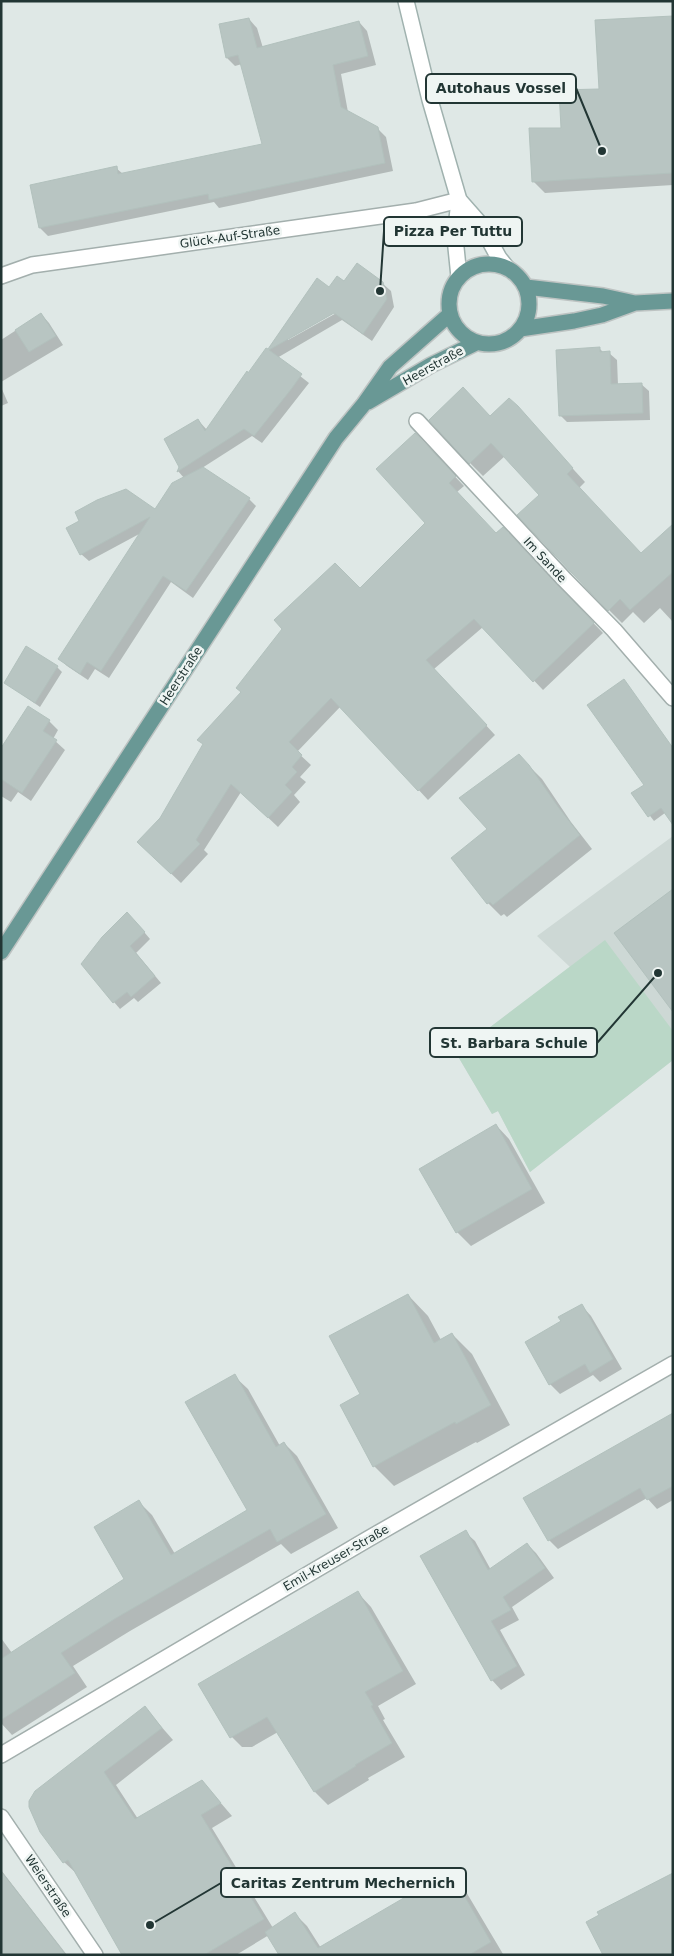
<svg xmlns="http://www.w3.org/2000/svg" width="674" height="1956" viewBox="0 0 674 1956" font-family="'DejaVu Sans',sans-serif">
	<style>
		.built { fill: #cdd8d5 }
		.green { fill: #bad7c7 }
		.shadow { fill: #0003; fill-rule: evenodd }
		.building { fill: #b8c5c2; stroke: #b2c1bd }
		.lines { fill: none; stroke-linecap: round; stroke-linejoin: round }
		.street-casing { stroke: #a3afad; stroke-width: 18 }
		.secondary-casing { stroke: #a0b2af; stroke-width: 18 }
		.primary-casing { stroke: #bdc3c2; stroke-width: 18 }
		.street { stroke: #fff; stroke-width: 15 }
		.secondary { stroke: #fff; stroke-width: 15 }
		.primary { stroke: #699895; stroke-width: 15 }
		.labels { text-anchor: middle; stroke-width: 5; stroke-linejoin: round; paint-order: stroke }
		.street-label { font-size: 12px; fill: #223634; stroke: #eff5f3 }
		.leader { fill: none; stroke: #223634; stroke-width: 2 }
		.callout-dot { fill: #223634; stroke: #eff5f3; stroke-width: 2 }
		.callout { fill: #eff5f3; stroke: #223634; stroke-width: 2 }
		.callout-label { font-size: 14px; text-anchor: middle; font-weight: bold; fill: #223634 }
	</style>
	<rect width="100%" height="100%" fill="#dfe8e6"/>
	<path class="built" d="M673,836V1060L530,1172L498,1111L492,1114L456,1053L570,967L537,936Z"/>
	<path class="green" d="M605,940L673,1031V1060L530,1172L498,1111L492,1114L456,1053Z"/>
	<path class="shadow" d="M673,17V185L545,193L533,181L563,130Z
		M249,19L257,28L263,48L359,22L367,31L376,65L341,74L348,112L377,128L386,137L393,171L219,208L214,202L48,236L40,228L116,168L123,174L264,145L242,64L235,66L227,58Z
		M345,282L382,283L391,291L394,307L372,341L342,320L277,358L309,383L262,443L252,436L202,468L249,499L256,506L193,598L171,582L109,678L95,669L88,680L67,666L60,659L141,533L89,561L81,554L156,511L184,478L178,471L198,420L207,430L268,351L330,289ZM338,309L340,311L288,340V337Z
		M41,314L49,323L63,345L1,382V340Z
		M599,348L604,353H609L617,360L618,385L641,384L649,391L650,420L567,422L560,415Z
		M1,387L8,403L1,406Z
		M522,413L585,482L579,488L641,555L673,542V622L660,608L644,623L633,612L622,623L609,610L540,495L505,456L483,476L470,463L490,417Z
		M424,444L464,486L457,492L496,535L512,538L603,633L543,690L483,627L434,669L495,735L428,800L341,706L297,752L311,765L300,777L306,782L294,795L300,802L278,827L241,792L204,850L208,854L181,883L138,842L161,819L360,589L427,523Z
		M57,667L62,672L40,707L6,683Z
		M29,708L49,721L58,730L53,739L65,750L31,801L18,792L11,802L1,796V750Z
		M519,756L542,779L571,822L592,849L507,917L504,914L501,916L488,903L453,858L489,830Z
		M633,794L673,807L654,821Z
		M134,920L150,939L136,953L161,983L138,1002L134,998L120,1009L114,1002Z
		M496,1125L509,1139L545,1203L471,1246L457,1232Z
		M408,1295L428,1316L441,1340L452,1334L472,1354L510,1425L477,1443L476,1442L394,1486L374,1466L361,1394Z
		M582,1306L591,1316L622,1369L600,1382L593,1375L560,1394L550,1384L526,1342L562,1322Z
		M234,1376L248,1389L280,1446L284,1443L297,1456L338,1528L291,1554L281,1544L130,1631L73,1666L87,1687L12,1735L1,1723V1638L12,1653L126,1579L139,1502L152,1515L175,1554L249,1510Z
		M673,1415V1500L657,1509L647,1498L558,1549L549,1540Z
		M465,1532L475,1541L491,1570L527,1544L536,1553L554,1578L512,1607L519,1620L500,1630L525,1675L501,1690L492,1680Z
		M358,1593L371,1607L416,1684L378,1706L385,1719L383,1720L405,1757L368,1778L369,1780L328,1805L315,1792L278,1732L252,1747H242L228,1733Z
		M145,1708L173,1740L116,1785L138,1819L202,1781L232,1816L212,1828L273,1928L295,1914L307,1926L321,1948L450,1873L462,1885L503,1954L281,1955L269,1935L236,1955H124L77,1874L64,1862L41,1832Z
		M1,1870L67,1955H1Z"/>
	<path class="building" d="M673,16V173L532,182L529,128H561L559,90L599,89L595,20Z
		M249,18L257,48L359,21L368,56L333,65L341,107L378,127L385,163L209,200L208,194L39,228L30,185L117,166L118,174L262,144L238,55L226,58L219,24Z
		M357,263L383,282L387,299L363,334L334,313L269,350L302,374L292,388L254,436L244,429L177,472L179,467L164,439L198,419L205,431L247,371L248,373L266,348L268,349L317,278L329,287L337,276L344,281Z
		M41,313L56,336L29,352L15,330Z
		M600,347V352L610,351L611,384L642,383L643,413L559,416L556,350Z
		M463,387L490,416L509,398L518,406L573,468L567,474L641,553L673,524V572L630,610L620,599L608,611L517,515L539,495L491,443L469,464L429,420Z
		M415,433L456,476L449,483L496,533L503,527L594,623L533,682L474,619L426,660L487,725L418,791L331,698L289,742L302,755L292,767L297,772L285,785L292,792L268,818L231,784L196,840L200,844L171,874L137,842L160,818L203,744L197,740L241,692L236,688L282,629L274,620L335,563L360,588L425,523L376,469Z
		M203,467L250,498L186,591L163,576L101,671L87,662L80,674L58,659L150,517L80,555L66,528L79,521L75,512L97,500L126,489L155,509L172,483Z
		M26,646L58,666L35,703L4,683Z
		M624,679L673,748V825L661,808L648,817L631,793L644,785L587,705Z
		M28,706L50,720L43,731L57,740L22,793L1,779V748Z
		M519,754L529,765L559,808L580,835L493,905L490,902L487,904L451,858L487,829L459,798Z
		M673,889V1012L614,933Z
		M127,912L145,932L130,946L155,976L131,997L127,992L113,1003L81,964L102,937Z
		M496,1124L532,1189L456,1233L419,1169Z
		M408,1294L434,1343L452,1333L491,1405L456,1424L455,1422L373,1467L340,1405L360,1394L329,1336Z
		M582,1304L613,1359L590,1373L585,1364L549,1385L525,1342L561,1321L558,1317Z
		M235,1374L276,1447L284,1442L326,1514L277,1542L270,1529L116,1618L61,1653L75,1673L1,1720V1659L124,1579L94,1527L139,1500L171,1555L247,1510L185,1402Z
		M673,1413V1486L647,1500L640,1488L548,1541L523,1498Z
		M466,1530L488,1570L527,1543L545,1568L503,1597L511,1610L491,1621L517,1666L491,1681L420,1556Z
		M358,1591L403,1671L365,1692L373,1705L371,1706L392,1743L355,1765L356,1766L314,1792L267,1717L230,1738L198,1684Z
		M145,1706L162,1728L104,1772L135,1819L202,1780L221,1803L201,1815L264,1919L204,1955H122L68,1860L63,1863L40,1832L29,1807V1801L35,1791Z
		M1,1871L66,1955H1Z
		M450,1871L491,1942L469,1955H279L265,1932L295,1912L318,1948Z
		M673,1873V1955H603L586,1922L599,1915L597,1912Z"/>
	<g class="lines">
		<defs>
			<path id="street" d="M1,276L32,265L416,211L459,200
				M417,421L565,580L614,630L673,698
				M1,1755L368,1539L673,1364
				M1,1817L95,1955"/>
			<path id="secondary" d="M406,1L430,100L459,200L455,238L459,277
				M459,200L481,225L499,258L507,268"/>
			<path id="primary" d="M449 304a40 40 0 1 1 80 0a40 40 0 1 1-80 0Z
				M526,287L603,296L635,303L673,301
				M520,329L574,321L602,315L635,303
				M368,402L431,365L476,343
				M1,952L336,438L364,404L390,367L450,314"/>
		</defs>
		<use href="#street" class="street-casing"/>
		<use href="#secondary" class="secondary-casing"/>
		<use href="#primary" class="primary-casing"/>
		<use href="#street" class="street"/>
		<use href="#secondary" class="secondary"/>
		<use href="#primary" class="primary"/>
	</g>
	<g class="labels">
		<g class="street-label">
			<text transform="translate(230 237) rotate(-8)" y="4">Glück-Auf-Straße</text>
			<text transform="translate(433 366) rotate(-29)" y="4">Heerstraße</text>
			<text transform="translate(545 560) rotate(47)" y="4">Im Sande</text>
			<text transform="translate(181 676) rotate(-57)" y="4">Heerstraße</text>
			<text transform="translate(336 1558) rotate(-30)" y="4">Emil-Kreuser-Straße</text>
			<text transform="translate(48 1886) rotate(56)" y="4">Weierstraße</text>
		</g>
	</g>
	<path class="leader" d="M602 151L576 88M380 291L384 231M658 973L597 1043M150 1925L221 1883"/>
	<g class="callout-dot">
		<circle cx="602" cy="151" r="5"/>
		<circle cx="380" cy="291" r="5"/>
		<circle cx="658" cy="973" r="5"/>
		<circle cx="150" cy="1925" r="5"/>
	</g>
	<g class="callout">
		<rect x="426" y="74" width="150" height="29" rx="5"/>
		<rect x="384" y="217" width="138" height="29" rx="5"/>
		<rect x="430" y="1028" width="167" height="29" rx="5"/>
		<rect x="221" y="1868" width="245" height="29" rx="5"/>
	</g>
	<g class="callout-label">
		<text x="501" y="93">Autohaus Vossel</text>
		<text x="453" y="236">Pizza Per Tuttu</text>
		<text x="514" y="1048">St. Barbara Schule</text>
		<text x="343" y="1888">Caritas Zentrum Mechernich</text>
	</g>
	<rect width="674" height="1956" fill="none" stroke="#223634" stroke-width="5"/>
</svg>
